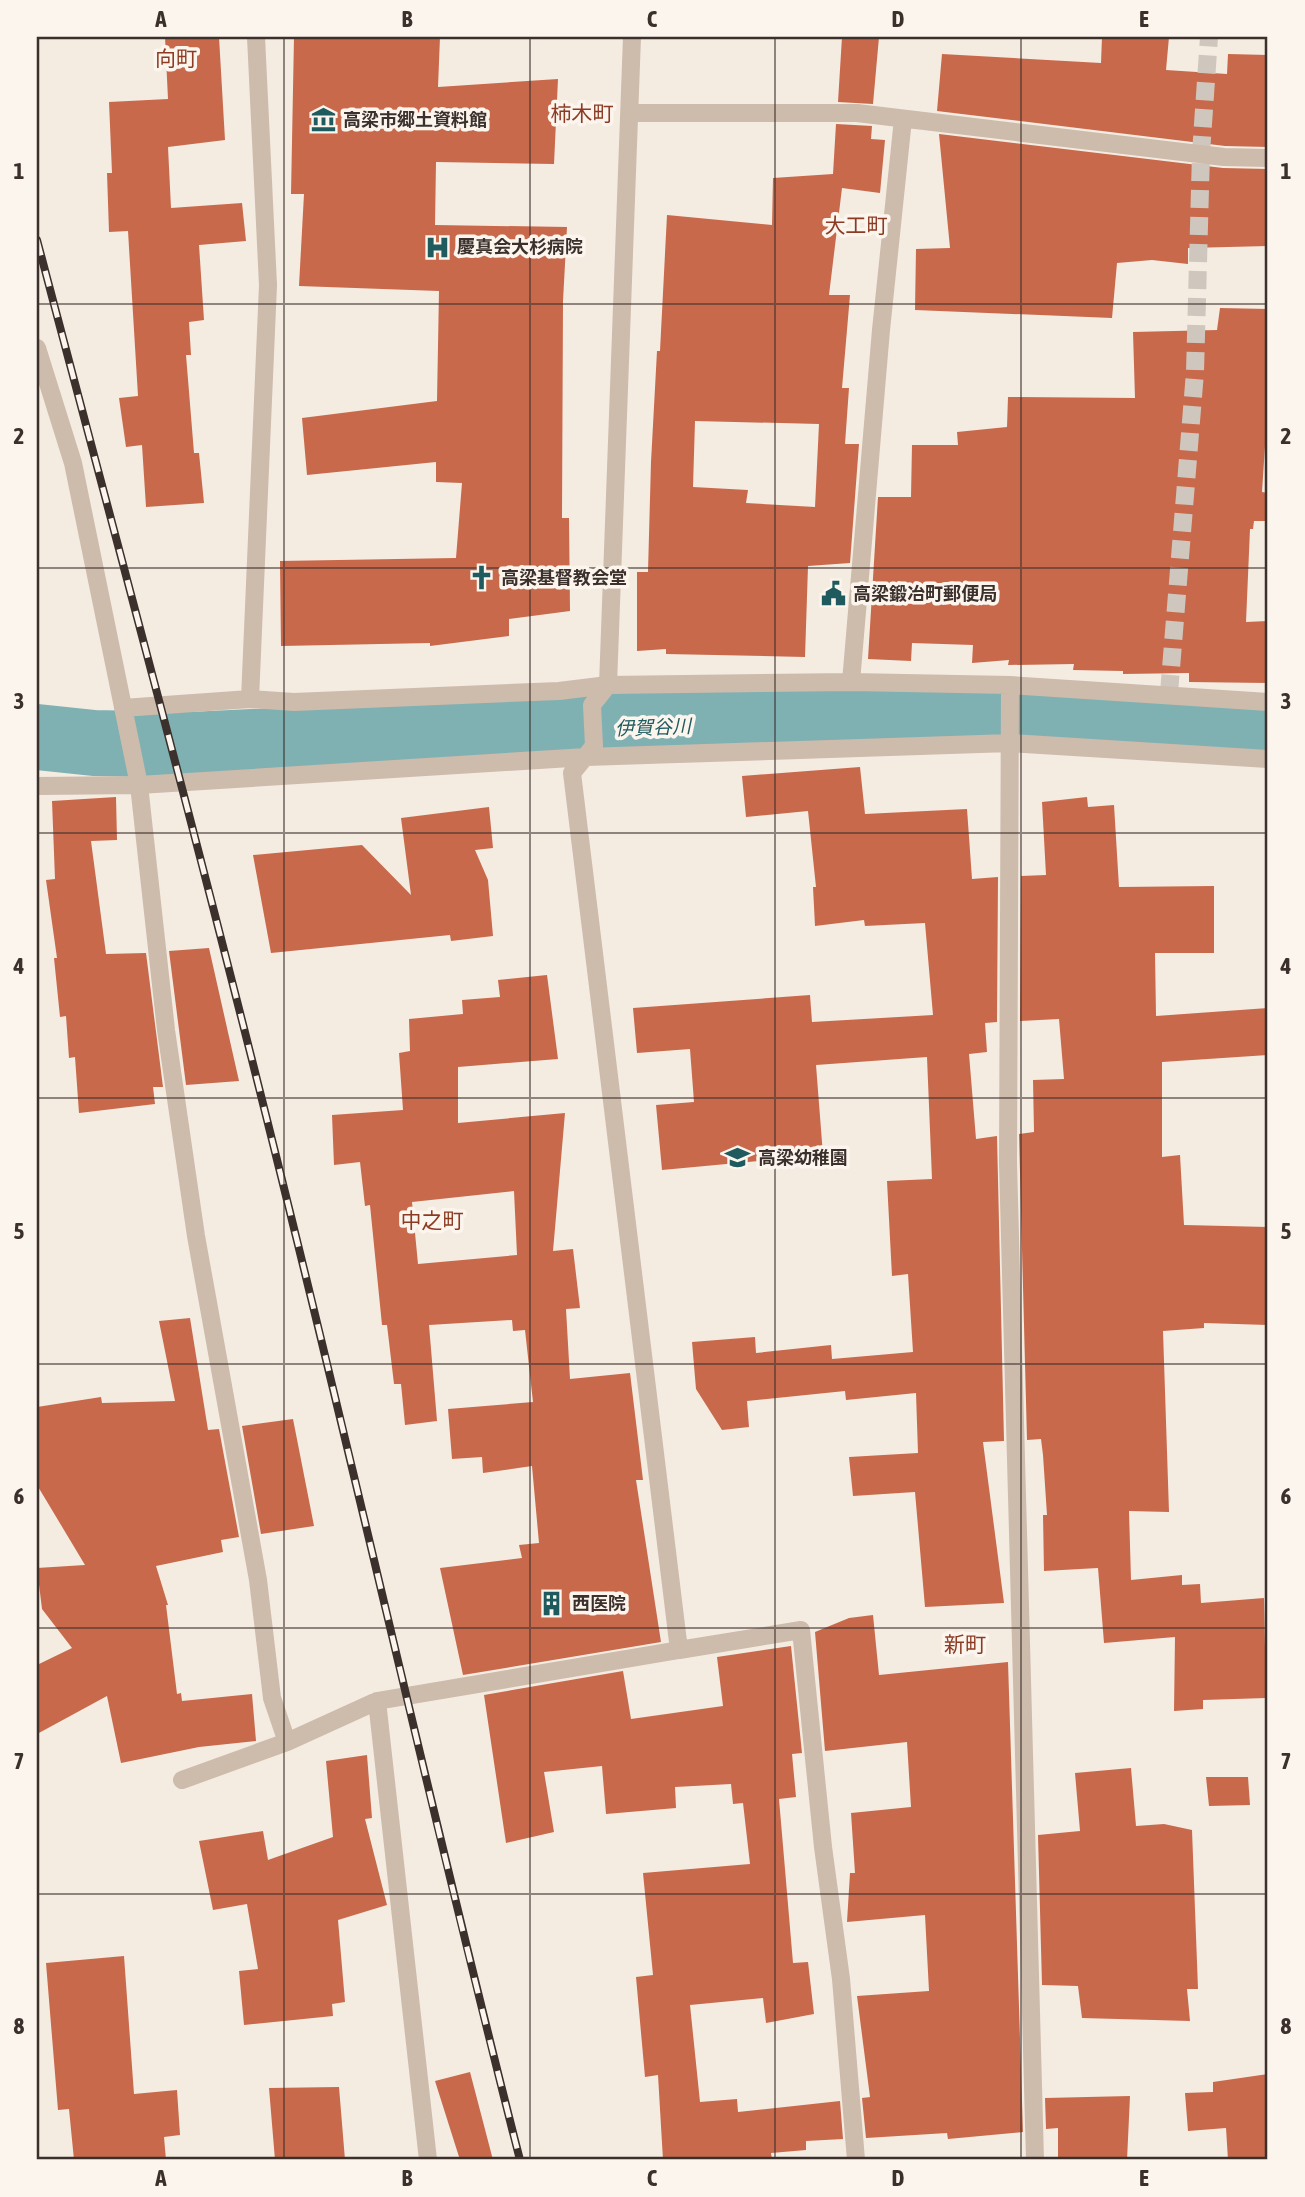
<svg xmlns="http://www.w3.org/2000/svg" width="1305" height="2197" viewBox="0 0 1305 2197" font-family="'Asap Condensed','Noto Sans JP',sans-serif">
	<style>
		.lines { fill: none; stroke-linecap: round; stroke-linejoin: round }
		.river { stroke: #7fb0b2; stroke-width: 66 }
		.building { fill: #c8694b; fill-rule: evenodd }
		.minor-tunnel { stroke: #cfc6bd; stroke-width: 18; stroke-dasharray: 18 9; stroke-linecap: butt }
		.minor { stroke: #cdbbac; stroke-width: 18 }
		.tertiary { stroke: #cdbbac; stroke-width: 18 }
		.rail-casing { stroke: #3b302b; stroke-width: 8 }
		.rail { stroke: #fbf5ee; stroke-width: 5; stroke-dasharray: 16; stroke-linecap: butt }
		.grid { fill: none; stroke: #3b302b; stroke-width: 2; stroke-opacity: 0.55 }
		.labels { text-anchor: middle; stroke-width: 7; stroke-linejoin: round; paint-order: stroke }
		.poi-label { font-size: 18px; font-weight: bold; fill: #3b302b; stroke: #fbf5ee; text-anchor: start }
		.water-label { font-size: 19px; font-style: italic; fill: #1f5a5e; stroke: #fbf5ee }
		.quarter-label { font-size: 21px; fill: #8c3b22; stroke: #fbf5ee }
		.neatline { fill: none; stroke: #3b302b; stroke-width: 2.5 }
		.grid-label { font-size: 23px; text-anchor: middle; font-weight: bold; fill: #3b302b }
	</style>
	<rect width="100%" height="100%" fill="#f4ebe1"/>
	<g class="lines">
		<path class="river" d="M37,737L94,743L191,745L527,729L956,716H1058L1268,732"/>
	</g>
	<path class="building" d="M165,37H219L225,140L168,147L171,208L242,203L246,241L199,245L204,320L189,322L191,355H186L194,453H199L204,503L146,507L142,445L126,447L119,398L138,396L128,231L109,232L107,173H112L109,102L168,99Z
		M294,37H440L438,87L558,79L554,164L436,162L435,225L567,227L563,301L562,518H569L570,611L509,619V636L430,646V643L281,646L280,561L456,558L462,483L436,482V462L307,475L302,418L437,401L439,291L299,286L304,194H291Z
		M842,37H879L873,104L838,102Z
		M1102,37H1169L1166,70L1227,74L1228,54L1268,55V147L1225,146L937,111L942,54L1101,63Z
		M836,124L872,126L871,139L885,140L880,193L842,188L829,295H850L842,388H849L845,444H859L850,563L808,566L805,657L666,654V649L637,651V572H648L651,462L657,351H660L667,215L772,225L773,178L833,174ZM695,421L819,424L815,507L746,503L748,490L693,487Z
		M939,134L1223,168L1268,169V246L1188,248V264L1152,260L1117,263L1112,318L915,310L916,249L950,248Z
		M1220,308L1268,309V400L1262,492L1268,493V521H1254L1253,529H1250L1246,622L1268,621V683L1189,682V673L1123,674V671L1073,670L1074,664L1008,665L1009,660L972,663L973,645L912,643L911,661L868,659L878,497H911L912,445H958L957,432L1007,427L1008,397L1135,398L1133,332L1217,330Z
		M860,767L865,814L967,809L972,879L998,877L997,1022L985,1023L987,1052L969,1054L976,1139L997,1136L1004,1441L983,1442L1004,1603L925,1607L915,1492L853,1496L849,1457L918,1453L916,1393L846,1400L845,1391L747,1401L749,1427L722,1430L696,1389L692,1342L755,1337L756,1353L831,1345L832,1359L913,1352L908,1274L892,1276L887,1181L932,1179L927,1057L816,1065L823,1155L662,1170L656,1105L694,1102L690,1049L637,1053L633,1008L810,995L812,1022L933,1015L925,923L865,926L864,920L815,926L813,887H816L808,811L746,817L742,776Z
		M116,797L117,840L91,841L106,954L146,953L163,1087H153L155,1104L79,1113L75,1057L69,1058L66,1016L60,1017L54,958H57L46,880L55,879L52,801Z
		M1087,797L1088,807L1114,805L1119,887L1214,886V953H1155L1156,1016L1268,1008V1055L1162,1062V1157L1180,1155L1184,1225L1268,1227V1325L1204,1323V1328L1163,1331L1169,1512L1129,1511L1131,1580L1182,1575V1585L1200,1584L1201,1603L1264,1598L1266,1698L1203,1700V1709L1174,1711L1175,1637L1104,1643L1098,1568L1044,1571L1043,1515H1047L1043,1455L1041,1439L1027,1440L1019,1134L1034,1132L1033,1080L1064,1079L1059,1019L1020,1021L1021,876L1046,875L1042,802Z
		M489,807L493,848L475,850L488,880L493,936L451,941L450,935L271,953L253,855L362,845L411,895L401,818Z
		M209,948L239,1081L186,1085L169,951Z
		M547,975L558,1059L458,1067V1123L565,1113L553,1251L573,1249L580,1308L566,1309L570,1379L630,1373L643,1480H636L661,1642L463,1675L440,1568L522,1558L519,1545L539,1543L532,1466L483,1473L482,1457L452,1459L448,1409L533,1402L525,1330L513,1331L512,1320L429,1325L437,1421L405,1425L401,1384H394L387,1325H382L370,1205L365,1206L360,1162L334,1165L332,1115L403,1110L399,1053L410,1051L409,1019L463,1014L462,1000L500,997L498,980ZM514,1191L517,1255L418,1264L412,1202Z
		M190,1318L208,1430L219,1429L239,1537L221,1540L223,1552L156,1566L168,1605H166L177,1694L181,1693L182,1701L252,1694L256,1741L199,1747L121,1763L107,1696L37,1734V1665L72,1648L42,1609L37,1568L85,1565L37,1485V1407L101,1397L102,1403L175,1401L159,1321Z
		M293,1419L314,1526L261,1534L242,1426Z
		M873,1615L879,1675L1008,1662L1023,2132L948,2139L947,2133L866,2138L862,2098L870,2097L857,1996L929,1991L925,1915L847,1922L850,1873H855L851,1813L911,1807L907,1742L825,1751L815,1632L849,1618Z
		M791,1646L802,1753L792,1754L796,1797L779,1799L793,1963L808,1962L814,2014L766,2023L763,1998L690,2005L700,2102L737,2099L738,2112L840,2101L843,2139L806,2141V2150L771,2153L772,2160H663L658,2075L645,2077L636,1977L653,1975L643,1873L750,1864L743,1803L733,1804L731,1784L675,1787L676,1808L606,1814L602,1766L544,1772L554,1832L506,1843L484,1695L623,1671L631,1719L723,1706L717,1657Z
		M367,1755L372,1818L365,1819L387,1905L338,1920L345,2002L332,2004L333,2016L244,2025L239,1971L258,1969L247,1904L213,1910L199,1841L263,1831L268,1860L333,1837L326,1761Z
		M1131,1768L1136,1826L1164,1824L1192,1830L1198,1989H1187L1190,2021L1082,2018L1078,1986L1042,1985L1038,1835L1080,1831L1075,1773Z
		M1206,1777H1248L1250,1805L1209,1806Z
		M124,1956L134,2094L177,2090L180,2135L164,2137L166,2160H74L69,2109L58,2110L46,1963Z
		M470,2072L493,2160H460L435,2081Z
		M1268,2074V2160H1228L1226,2128L1188,2131L1185,2093L1213,2092V2082Z
		M339,2087L345,2160H275L269,2088Z
		M1130,2096L1127,2160H1058V2128L1046,2129L1045,2098Z"/>
	<g class="lines">
		<path class="minor-tunnel" d="M1169,693L1195,372L1201,153L1209,37"/>
		<path class="minor" d="M630,113H857L1224,157L1268,158
			M37,348L73,463L139,785L166,1030L196,1236L258,1580L272,1698L287,1742
			M851,682L881,330L903,119
			M1010,685L1008,1163L1035,2160
			M250,699L268,285L256,37
			M123,708L250,699L294,702L559,691L608,685L851,682L1010,685L1268,702
			M37,786L139,785L586,757L1010,743L1268,759
			M679,1650L801,1630L823,1847L841,1979L856,2160
			M377,1701L428,2160
			M182,1780L287,1742L377,1701L679,1650L572,773L594,746L592,705L608,685"/>
		<path class="tertiary" d="M608,685L632,37"/>
		<defs>
			<path id="rail" d="M37,240C120,554 205,868 283,1184C364,1509 437,1836 520,2160"/>
		</defs>
		<use href="#rail" class="rail-casing"/>
		<use href="#rail" class="rail"/>
	</g>
	<path class="grid" d="M284,37V2160M530,37V2160M775,37V2160M1021,37V2160M37,304H1268M37,568H1268M37,833H1268M37,1098H1268M37,1364H1268M37,1628H1268M37,1894H1268"/>
	<defs>
		<symbol id="museum-bare" viewBox="-9 -9 18 18"><path d="M0-6L6-3V-2H-6V-3ZM-5-1h2V3h-2ZM-1-1h2V3h-2ZM3-1h2V3H3ZM-6 4H6V6H-6Z" fill="#1f5a5e" stroke="#fbf5ee" stroke-width="2.5" paint-order="stroke"/></symbol>
		<symbol id="hospital-bare" viewBox="-9 -9 18 18"><path d="M-5-5h3v3.5h4V-5h3V5h-3V1.5h-4V5h-3Z" fill="#1f5a5e" stroke="#fbf5ee" stroke-width="2.5" paint-order="stroke"/></symbol>
		<symbol id="church-bare" viewBox="-9 -9 18 18"><path d="M-1.2-6h2.4v3.5h3.3v2.4h-3.3V6h-2.4V-.1h-3.3v-2.4h3.3Z" fill="#1f5a5e" stroke="#fbf5ee" stroke-width="2.5" paint-order="stroke"/></symbol>
		<symbol id="civic-bare" viewBox="-9 -9 18 18"><path d="M-.6-6.5H3V-4.5H.6V-3L4-1V1h2V6H-6V1h2V-1L-.6-3ZM-1.2 2.5V6h2.4V2.5Z" fill="#1f5a5e" stroke="#fbf5ee" stroke-width="2.5" paint-order="stroke"/></symbol>
		<symbol id="school-bare" viewBox="-9 -9 18 18"><path d="M0-5L7-2L0 1L-7-2ZM-4 1L0 2.5L4 1V4Q0 6-4 4Z" fill="#1f5a5e" stroke="#fbf5ee" stroke-width="2.5" paint-order="stroke"/></symbol>
		<symbol id="building-bare" viewBox="-9 -9 18 18"><path d="M-4-6H4V6H1V3H-1V6H-4ZM-2.5-4.3h1.7v1.8h-1.7ZM.8-4.3h1.7v1.8H.8ZM-2.5-1h1.7V.8h-1.7ZM.8-1h1.7V.8H.8Z" fill="#1f5a5e" stroke="#fbf5ee" stroke-width="2.5" paint-order="stroke"/></symbol>
	</defs>
	<g fill-rule="evenodd">
		<use href="#museum-bare" x="306" y="102" width="35" height="35"/>
		<use href="#hospital-bare" x="420" y="230" width="35" height="35"/>
		<use href="#church-bare" x="464" y="560" width="35" height="35"/>
		<use href="#civic-bare" x="816" y="576" width="35" height="35"/>
		<use href="#school-bare" x="720" y="1140" width="35" height="35"/>
		<use href="#building-bare" x="534" y="1586" width="35" height="35"/>
	</g>
	<g class="labels">
		<g class="poi-label">
			<text x="343" y="126">高梁市郷土資料館</text>
			<text x="457" y="253">慶真会大杉病院</text>
			<text x="501" y="584">高梁基督教会堂</text>
			<text x="853" y="600">高梁鍛冶町郵便局</text>
			<text x="758" y="1164">高梁幼稚園</text>
			<text x="572" y="1610">西医院</text>
		</g>
		<g class="water-label">
			<text transform="translate(653 727) rotate(-2)" y="7">伊賀谷川</text>
		</g>
		<g class="quarter-label">
			<text x="176" y="66">向町</text>
			<text x="582" y="121">柿木町</text>
			<text x="856" y="233">大工町</text>
			<text x="432" y="1228">中之町</text>
			<text x="965" y="1652">新町</text>
		</g>
	</g>
	<rect width="1305" height="2197" fill="none" stroke="#fbf5ee" stroke-width="77"/>
	<rect x="38" y="38" width="1228" height="2120" class="neatline"/>
	<g class="grid-label">
		<text x="161" y="27">A</text>
		<text x="407" y="27">B</text>
		<text x="652" y="27">C</text>
		<text x="898" y="27">D</text>
		<text x="1144" y="27">E</text>
		<text x="19" y="179">1</text>
		<text x="1286" y="179">1</text>
		<text x="19" y="444">2</text>
		<text x="1286" y="444">2</text>
		<text x="19" y="709">3</text>
		<text x="1286" y="709">3</text>
		<text x="19" y="974">4</text>
		<text x="1286" y="974">4</text>
		<text x="19" y="1239">5</text>
		<text x="1286" y="1239">5</text>
		<text x="19" y="1504">6</text>
		<text x="1286" y="1504">6</text>
		<text x="19" y="1769">7</text>
		<text x="1286" y="1769">7</text>
		<text x="19" y="2034">8</text>
		<text x="1286" y="2034">8</text>
		<text x="161" y="2186">A</text>
		<text x="407" y="2186">B</text>
		<text x="652" y="2186">C</text>
		<text x="898" y="2186">D</text>
		<text x="1144" y="2186">E</text>
	</g>
</svg>
